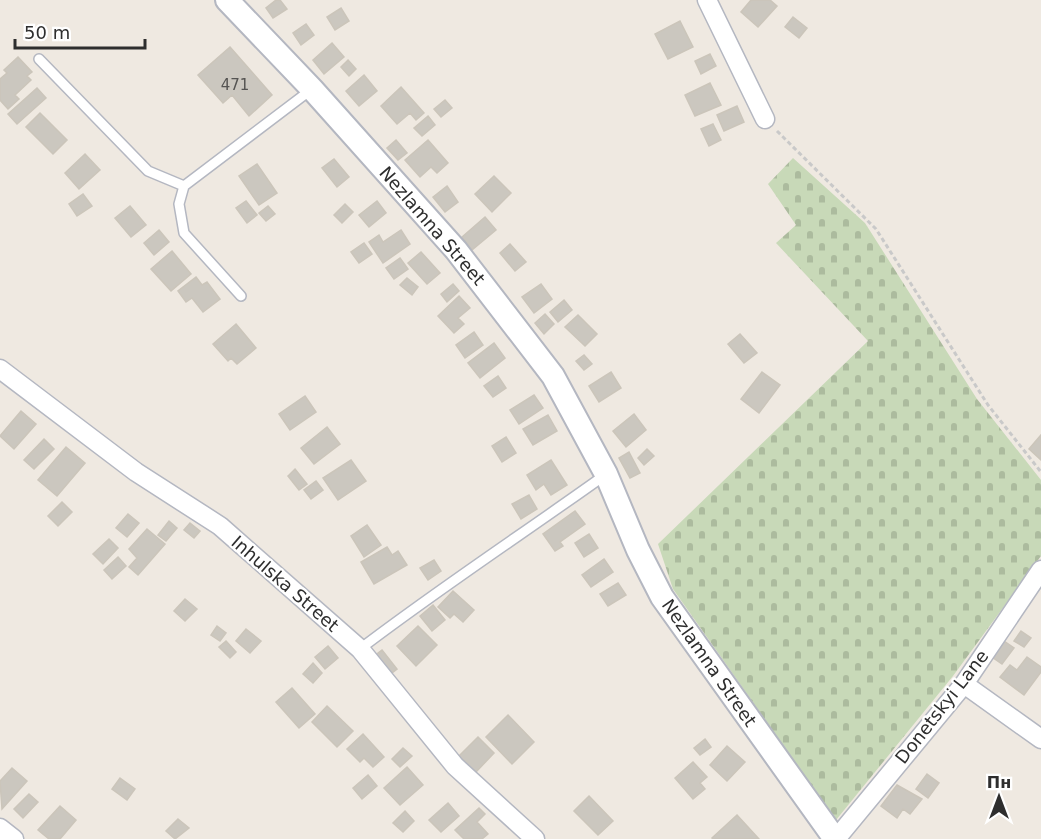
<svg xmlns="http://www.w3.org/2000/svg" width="1041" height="839" viewBox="0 0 1041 839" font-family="'DejaVu Sans',sans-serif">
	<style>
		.cemetery { fill: url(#cemetery-stones) }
		.building { fill: #cbc7bf; stroke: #cbc5ba; stroke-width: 1.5 }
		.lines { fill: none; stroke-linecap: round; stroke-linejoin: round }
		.service-casing { stroke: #b4b7c1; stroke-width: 12 }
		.minor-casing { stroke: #b4b7c1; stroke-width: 21 }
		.tertiary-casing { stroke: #b4b7c1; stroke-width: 26 }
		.path { stroke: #c9c9c9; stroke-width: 3; stroke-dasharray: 4.5 3; stroke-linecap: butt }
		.service { stroke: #fff; stroke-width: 9 }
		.minor { stroke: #fff; stroke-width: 18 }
		.tertiary { stroke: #fff; stroke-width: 22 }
		.labels { text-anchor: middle; stroke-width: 4.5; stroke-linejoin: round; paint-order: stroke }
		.number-label { font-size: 15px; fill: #555452 }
		.street-label { font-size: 18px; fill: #2e2e2e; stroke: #fff }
	</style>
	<defs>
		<pattern id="cemetery-stones" width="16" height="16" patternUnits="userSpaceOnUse" patternTransform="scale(1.5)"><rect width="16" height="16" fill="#c8d9b8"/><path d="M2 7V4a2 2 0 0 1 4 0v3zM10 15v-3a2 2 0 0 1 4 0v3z" fill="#acbb9e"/></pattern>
	</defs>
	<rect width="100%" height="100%" fill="#efe9e1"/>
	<path class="cemetery" d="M793,158L865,223L977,399L1041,480V556L953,676L836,820L673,589L658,544L868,341L776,243L796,225L768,184Z"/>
	<path class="building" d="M276,0H280L287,9L273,18L266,8Z
		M751,0H770L777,6L758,27L741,12Z
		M341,8L349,21L335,30L327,17Z
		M793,17L807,28L799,38L785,27Z
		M680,21L693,47L668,59L655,34Z
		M306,24L314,35L301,45L293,33Z
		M332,43L344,57L324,74L313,60Z
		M230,47L272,95L249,116L232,95L223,103L198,75Z
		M710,54L716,66L701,74L695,61Z
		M18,57L32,72L27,76L31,80L15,95L19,99L8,109L0,100V79L7,73L4,70Z
		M348,60L356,69L349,76L341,67Z
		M364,75L377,91L359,106L346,91Z
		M710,83L721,105L695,116L685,95Z
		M401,87L424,113L416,120L410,113L397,124L381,106Z
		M37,88L46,98L17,124L8,114Z
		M445,100L452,108L441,117L434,109Z
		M737,106L744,122L724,131L717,115Z
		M40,113L67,140L53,154L26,127Z
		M428,116L435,125L422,136L414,128Z
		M713,124L721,140L709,146L701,129Z
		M396,140L407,153L398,160L387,148Z
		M428,140L448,163L437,173L431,167L420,177L405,160Z
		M85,154L100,170L79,189L65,173Z
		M334,159L349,177L337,187L322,168Z
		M257,164L277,193L259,205L239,176Z
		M494,176L511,193L492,212L475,194Z
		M447,186L458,202L445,212L433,197Z
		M83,194L92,206L77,216L69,204Z
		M246,201L257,215L247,223L236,208Z
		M377,201L386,213L369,227L359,215Z
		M345,204L353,212L342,223L334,215Z
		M130,206L146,225L131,237L115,218Z
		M268,206L275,214L266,221L259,213Z
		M485,217L496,230L472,250L462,237Z
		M159,230L169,242L154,255L144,243Z
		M401,230L410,244L383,263L369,242L379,235L383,242Z
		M364,243L372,254L359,263L351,252Z
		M510,244L526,262L515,271L500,253Z
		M172,251L191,274L171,291L151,269Z
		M421,252L440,273L427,284L408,263Z
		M400,258L408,269L394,279L386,268Z
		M196,277L202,285L207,282L220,299L203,312L192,298L186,302L178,291Z
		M407,278L418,287L412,295L400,285Z
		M453,284L459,291L447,302L441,294Z
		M541,284L552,299L534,313L522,297Z
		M459,296L470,308L458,318L464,324L454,333L438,316Z
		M564,300L572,310L558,322L550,312Z
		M545,314L554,324L544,334L535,323Z
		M578,315L597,334L585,346L565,327Z
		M236,324L256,348L237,364L231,358L228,361L213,344Z
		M474,332L483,345L465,358L456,345Z
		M740,334L757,353L744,363L728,344Z
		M494,343L505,358L480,378L468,363Z
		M584,355L592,364L584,370L576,361Z
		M611,372L621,388L599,402L589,386Z
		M762,372L780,385L759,413L741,399Z
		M498,376L506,388L493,397L484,386Z
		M534,395L543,408L519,424L510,410Z
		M305,396L316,412L290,430L279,414Z
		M21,411L36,424L14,449L0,436Z
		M634,414L646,430L626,447L613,431Z
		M548,415L557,431L533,445L523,429Z
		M327,427L340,444L314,464L301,448Z
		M1041,435V460L1029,449Z
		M506,437L516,453L502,462L492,446Z
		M44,439L54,449L34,469L24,460Z
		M66,447L85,463L57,496L38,480Z
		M647,449L654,456L644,465L638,458Z
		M629,452L640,473L630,478L619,458Z
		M351,460L366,481L338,500L323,478Z
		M551,460L567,485L551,495L544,484L536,490L527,475Z
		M295,469L307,484L299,490L288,476Z
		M316,481L323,490L311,499L304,490Z
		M529,495L537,509L521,519L512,504Z
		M62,502L72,512L58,526L48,516Z
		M575,511L585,524L560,542L563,546L555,551L543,534Z
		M128,514L139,523L127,537L116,528Z
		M169,521L177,528L166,541L158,535Z
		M190,523L200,531L194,538L184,530Z
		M367,525L381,545L364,557L351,536Z
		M147,529L165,544L138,575L129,567L137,558L129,549Z
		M589,534L598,548L584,557L575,543Z
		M109,539L118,548L103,564L93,554Z
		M387,547L392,555L398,551L407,565L374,584L361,562Z
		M118,557L126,566L112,579L104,570Z
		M604,559L613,572L591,587L582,575Z
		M434,560L441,571L428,580L420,568Z
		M618,583L626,595L608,606L600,594Z
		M453,591L474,610L463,622L454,614L450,618L438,607Z
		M185,599L197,609L185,621L174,611Z
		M433,605L445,620L432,631L420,616Z
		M217,626L226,633L220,641L211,635Z
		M418,626L437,645L416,666L397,646Z
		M246,629L261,641L250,653L236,641Z
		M1021,631L1031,638L1024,647L1014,641Z
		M226,641L236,652L230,658L219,647Z
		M1004,641L1014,648L1002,664L992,657Z
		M328,646L338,658L325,669L315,657Z
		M382,650L397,669L388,676L373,657Z
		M1027,657L1041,667V672L1024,695L1000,677L1010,665L1017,670Z
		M313,663L322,673L313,683L303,674Z
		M292,688L315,714L299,728L276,702Z
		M327,706L353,731L337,747L312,722Z
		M508,715L534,742L512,764L486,737Z
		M363,734L384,757L373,767L364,758L360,762L347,749Z
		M478,737L494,753L476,772L459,756Z
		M705,739L711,747L700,755L694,748Z
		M727,746L745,762L727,781L710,765Z
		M403,748L412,756L400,767L392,759Z
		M693,762L707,777L700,783L705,789L693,799L675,778Z
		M407,767L423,785L400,805L384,788Z
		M12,768L27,781L2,809L0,781Z
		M927,774L939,783L928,798L916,789Z
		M368,775L377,786L362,799L353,788Z
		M120,778L135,789L127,800L112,789Z
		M897,785L922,799L910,814L903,809L897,818L881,806Z
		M29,794L38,802L23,818L14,809Z
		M589,796L613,821L598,835L574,811Z
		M448,803L459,816L441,832L429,820Z
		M60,806L76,820L60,839H49L38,830Z
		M479,808L485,814L477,822L488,834L482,839H464L455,830Z
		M405,811L414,821L403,832L393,823Z
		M737,815L759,839H713L712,838Z
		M178,819L189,828L175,839L166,831Z"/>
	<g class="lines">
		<defs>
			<path id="service" d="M39,59L148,171L184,186
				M241,296L184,233L179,204L184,186L312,89
				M360,649C440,588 524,533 605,475"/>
			<path id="minor" d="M707,0L765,119
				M0,369L136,472L220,526L360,649L455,766L535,839
				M964,684L1041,739
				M0,828L14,839
				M836,839L964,684L1041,570"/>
			<path id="tertiary" d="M227,0L312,89L456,250L553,376L606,474L638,550L662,597L835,839"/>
		</defs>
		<use href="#service" class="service-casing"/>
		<use href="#minor" class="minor-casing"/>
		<use href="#tertiary" class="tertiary-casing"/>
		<path class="path" d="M777,131L876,229L988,405L1041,472"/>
		<use href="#service" class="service"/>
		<use href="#minor" class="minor"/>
		<use href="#tertiary" class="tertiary"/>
	</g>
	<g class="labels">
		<g class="number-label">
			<text x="235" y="90">471</text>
		</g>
		<g class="street-label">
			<text transform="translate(432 226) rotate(49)" y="6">Nezlamna Street</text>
			<text transform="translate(285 584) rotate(41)" y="6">Inhulska Street</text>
			<text transform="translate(709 663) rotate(55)" y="6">Nezlamna Street</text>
			<text transform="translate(942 707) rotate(-52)" y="6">Donetskyi Lane</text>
		</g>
	</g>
	<g transform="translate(999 797)" stroke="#ffffff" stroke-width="4.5" paint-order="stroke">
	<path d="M0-4.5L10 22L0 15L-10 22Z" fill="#2e2e2e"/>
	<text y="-9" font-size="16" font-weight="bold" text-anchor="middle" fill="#2e2e2e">Пн</text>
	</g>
	<path d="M15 39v9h130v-9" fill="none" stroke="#2e2e2e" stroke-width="3"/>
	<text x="24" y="39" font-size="18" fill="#2e2e2e" stroke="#ffffff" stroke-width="4.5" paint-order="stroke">50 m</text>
</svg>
